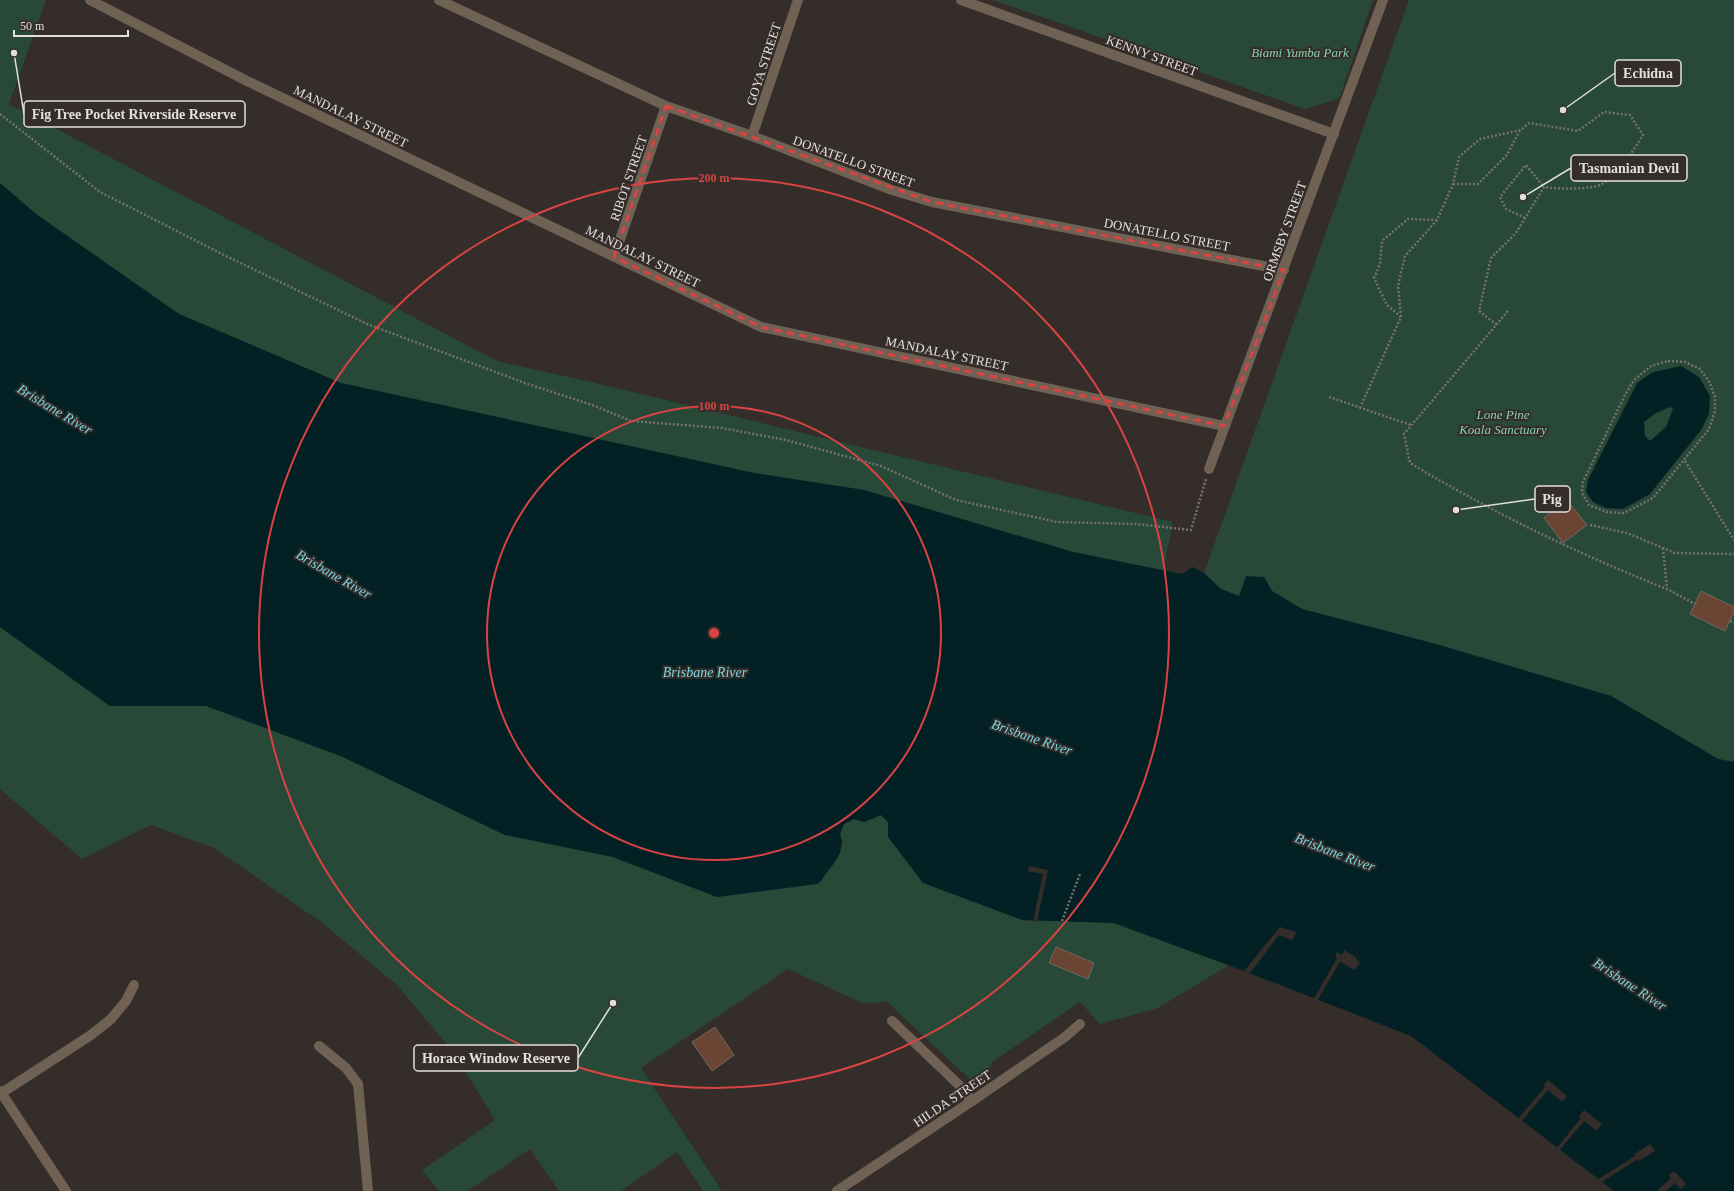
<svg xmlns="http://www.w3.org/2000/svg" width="1734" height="1191" viewBox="0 0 1734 1191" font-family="'Times New Roman',serif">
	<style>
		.green { fill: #284838 }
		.water { fill: #032125; fill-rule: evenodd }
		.pier { fill: #342d29 }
		.building { fill: #6b4533; stroke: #706864 }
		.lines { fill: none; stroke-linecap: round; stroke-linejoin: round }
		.path { stroke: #77716d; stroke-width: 2.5; stroke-dasharray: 2 2; stroke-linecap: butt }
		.street { stroke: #706155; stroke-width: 10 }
		.marked { fill: none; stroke: #d84343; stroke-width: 3; stroke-dasharray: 8 5; stroke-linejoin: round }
		.ring { fill: none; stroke: #d84343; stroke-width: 2 }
		.labels { text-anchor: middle; stroke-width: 4; stroke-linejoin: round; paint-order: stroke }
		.park-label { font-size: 13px; font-style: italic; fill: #88d1ac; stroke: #342d29 }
		.street-label { font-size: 13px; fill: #e3dfdc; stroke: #342d29 }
		.water-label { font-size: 14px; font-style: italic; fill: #79d5e1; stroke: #342d29 }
		.centre { fill: #d84343; stroke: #342d29; stroke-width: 2 }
		.ring-label { font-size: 12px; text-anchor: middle; font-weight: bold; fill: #d84343; stroke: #342d29; stroke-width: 4; stroke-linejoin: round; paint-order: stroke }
		.leader { fill: none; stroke: #e3dfdc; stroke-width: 1.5 }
		.callout-dot { fill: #e3dfdc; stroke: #342d29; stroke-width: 1.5 }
		.callout { fill: #342d29; stroke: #e3dfdc; stroke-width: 1.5 }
		.callout-label { font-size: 14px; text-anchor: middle; font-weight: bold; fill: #e3dfdc }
	</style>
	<rect width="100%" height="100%" fill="#342d29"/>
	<path class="green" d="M0,0H46L9,104L497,361L591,382L1173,522L1163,571L1073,552L864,490L754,473L341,383L179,314L36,214L0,183Z
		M993,0H1373L1339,99L1305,109Z
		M1409,0H1734V762L1718,759L1611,696L1436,644L1302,609L1272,591L1240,596L1221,589L1204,573Z
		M0,627L110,706H206L343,757L505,835L613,857L717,897L821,881L843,843L840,834L844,824L854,819L864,822L881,815L888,822L1022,920L1114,923L1229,965L1158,1008L1100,1024L1080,1002L992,1062L984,1081L976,1085L887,1002L862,1003L788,969L641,1068L722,1191H703L677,1152L621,1191H559L530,1149L468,1191H439L422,1170L495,1120L454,1053L397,985L321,922L214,848L151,825L82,859L0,789Z"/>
	<path class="water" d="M0,183L36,214L179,314L341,383L754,473L864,490L1073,552L1182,574L1193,567L1204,573L1221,589L1239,596L1246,576L1264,577L1272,591L1302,609L1436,644L1611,696L1718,759L1734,762V1191H1614L1411,1036L1244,971L1114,923L1022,920L923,883L888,837V822L881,815L864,822L854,819L844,824L840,834C847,853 831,865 821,881L817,884L717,897L613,857L505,835L343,757L206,706H110L0,627Z
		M1681,366L1699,377L1710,396L1709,414L1701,430L1650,494L1623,509L1606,508L1593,502L1586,492L1588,480L1637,383L1653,372ZM1670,407L1673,409L1666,427L1650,441L1645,436L1644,422L1656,413Z"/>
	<path class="pier" d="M1029,866L1048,870L1037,922H1033L1043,874L1028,871Z
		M1280,927L1297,932L1292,940L1279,935L1250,973L1244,971Z
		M1344,950L1356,957V959L1360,962L1355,970L1340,962L1317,1001L1313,1000L1337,958L1335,957L1337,952L1342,955Z
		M1548,1080L1567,1096L1562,1102L1548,1090L1521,1122L1517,1120L1545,1087L1544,1085Z
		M1584,1110L1602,1124L1596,1131L1584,1121L1559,1151L1556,1149L1581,1118L1579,1116Z
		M1650,1144L1655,1151L1639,1161L1638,1159L1600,1183L1597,1180L1635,1156L1634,1154Z
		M1674,1171L1686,1184L1681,1189L1675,1183L1666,1191H1657L1671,1178L1669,1175Z"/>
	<path class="building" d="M1567,500L1587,525L1563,543L1544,518Z
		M1701,591L1734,607V612L1725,631L1690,614Z
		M1056,947L1094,963L1088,979L1049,963Z
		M715,1027L734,1055L712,1071L692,1042Z"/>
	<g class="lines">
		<path class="path" d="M0,114L100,192L224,255L367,324L525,383L595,406L631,421L722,428L786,440L881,466L956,500L1057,522L1136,524L1191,530L1206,479
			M1453,184H1478L1507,155L1520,130
			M1525,218L1506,209L1500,197L1526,165L1544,187
			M1508,311L1404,434L1410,463C1492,512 1578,554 1667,589
			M1401,317L1387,305L1374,278L1380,264L1382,241L1408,219L1437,220
			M1668,361L1685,362L1700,369L1710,383L1715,397V411L1709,429L1653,498L1624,513L1607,512L1589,505L1582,493L1583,482L1625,395L1634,380L1651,366Z
			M1329,397L1411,425
			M1360,408L1401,317L1398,286L1405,256L1437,220L1453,184L1459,157L1480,139L1521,130L1529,123L1578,131L1604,112L1630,115L1643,135C1634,149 1618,176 1602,184C1593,190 1555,189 1544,187L1516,233L1491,258L1479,311L1497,325
			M1685,461L1734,540
			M1590,525L1627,533L1675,553L1734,554
			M1663,548L1667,589L1695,604
			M1730,621L1734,623
			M1062,921L1080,874"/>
		<path class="street" d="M90,0L247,81L761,327L1224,426
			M439,0L666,106L752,136L892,190L932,202L1284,270
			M961,0L1334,134
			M752,136L798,0
			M614,257L666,106
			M1209,469L1383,0
			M892,1021L958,1084L972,1101
			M319,1046L346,1068L358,1084L368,1191
			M0,1091L66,1191
			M0,1094L91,1035L111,1019L126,1001L134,985
			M837,1191L972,1101L1065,1037L1080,1024"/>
	</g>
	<path class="marked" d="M666,106L932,202L1284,270L1224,426L761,327L614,257Z"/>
	<g class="ring">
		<circle cx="714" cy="633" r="227"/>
		<circle cx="714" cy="633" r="455"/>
	</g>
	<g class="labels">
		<g class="park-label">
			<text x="1300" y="57">Biami Yumba Park</text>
			<text x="1503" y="419">Lone Pine<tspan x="1503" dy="15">Koala Sanctuary</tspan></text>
		</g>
		<g class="street-label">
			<text transform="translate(1152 55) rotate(20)" y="5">KENNY STREET</text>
			<text transform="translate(763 64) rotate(-72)" y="5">GOYA STREET</text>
			<text transform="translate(351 116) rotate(26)" y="5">MANDALAY STREET</text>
			<text transform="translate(854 161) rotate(20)" y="5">DONATELLO STREET</text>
			<text transform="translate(628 178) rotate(-71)" y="5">RIBOT STREET</text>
			<text transform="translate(1284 231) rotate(-70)" y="5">ORMSBY STREET</text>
			<text transform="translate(1167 234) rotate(11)" y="5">DONATELLO STREET</text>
			<text transform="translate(643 256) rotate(26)" y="5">MANDALAY STREET</text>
			<text transform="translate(947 353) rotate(12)" y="5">MANDALAY STREET</text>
			<text transform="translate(952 1098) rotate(-34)" y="5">HILDA STREET</text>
		</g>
		<g class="water-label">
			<text transform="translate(55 409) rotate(31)" y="5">Brisbane River</text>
			<text transform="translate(334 574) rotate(30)" y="5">Brisbane River</text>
			<text x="705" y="677">Brisbane River</text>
			<text transform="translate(1032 737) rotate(19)" y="5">Brisbane River</text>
			<text transform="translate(1335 852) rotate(21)" y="5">Brisbane River</text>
			<text transform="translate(1630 984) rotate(33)" y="5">Brisbane River</text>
		</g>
	</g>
	<circle cx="714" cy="633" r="6" class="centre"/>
	<g class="ring-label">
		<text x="714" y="182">200 m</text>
		<text x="714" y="410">100 m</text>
	</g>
	<path class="leader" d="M1563 110L1615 73M14 53L24 114M1523 197L1571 168M1456 510L1535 499M613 1003L578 1058"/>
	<g class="callout-dot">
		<circle cx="1563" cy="110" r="4"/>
		<circle cx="14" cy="53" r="4"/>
		<circle cx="1523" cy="197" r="4"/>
		<circle cx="1456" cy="510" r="4"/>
		<circle cx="613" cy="1003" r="4"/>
	</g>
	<g class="callout">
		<rect x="1615" y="60" width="66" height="26" rx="4"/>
		<rect x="24" y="101" width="221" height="26" rx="4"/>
		<rect x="1571" y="155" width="116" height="26" rx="4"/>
		<rect x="1535" y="486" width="35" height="26" rx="4"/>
		<rect x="414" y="1045" width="164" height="26" rx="4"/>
	</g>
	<g class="callout-label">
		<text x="1648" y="78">Echidna</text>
		<text x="134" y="119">Fig Tree Pocket Riverside Reserve</text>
		<text x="1629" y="173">Tasmanian Devil</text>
		<text x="1552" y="504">Pig</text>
		<text x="496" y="1063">Horace Window Reserve</text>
	</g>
	<path d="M14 30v6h114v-6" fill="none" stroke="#e3dfdc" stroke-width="2"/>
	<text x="20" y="30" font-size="12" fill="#e3dfdc" stroke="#342d29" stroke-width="3" paint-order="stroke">50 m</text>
</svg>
